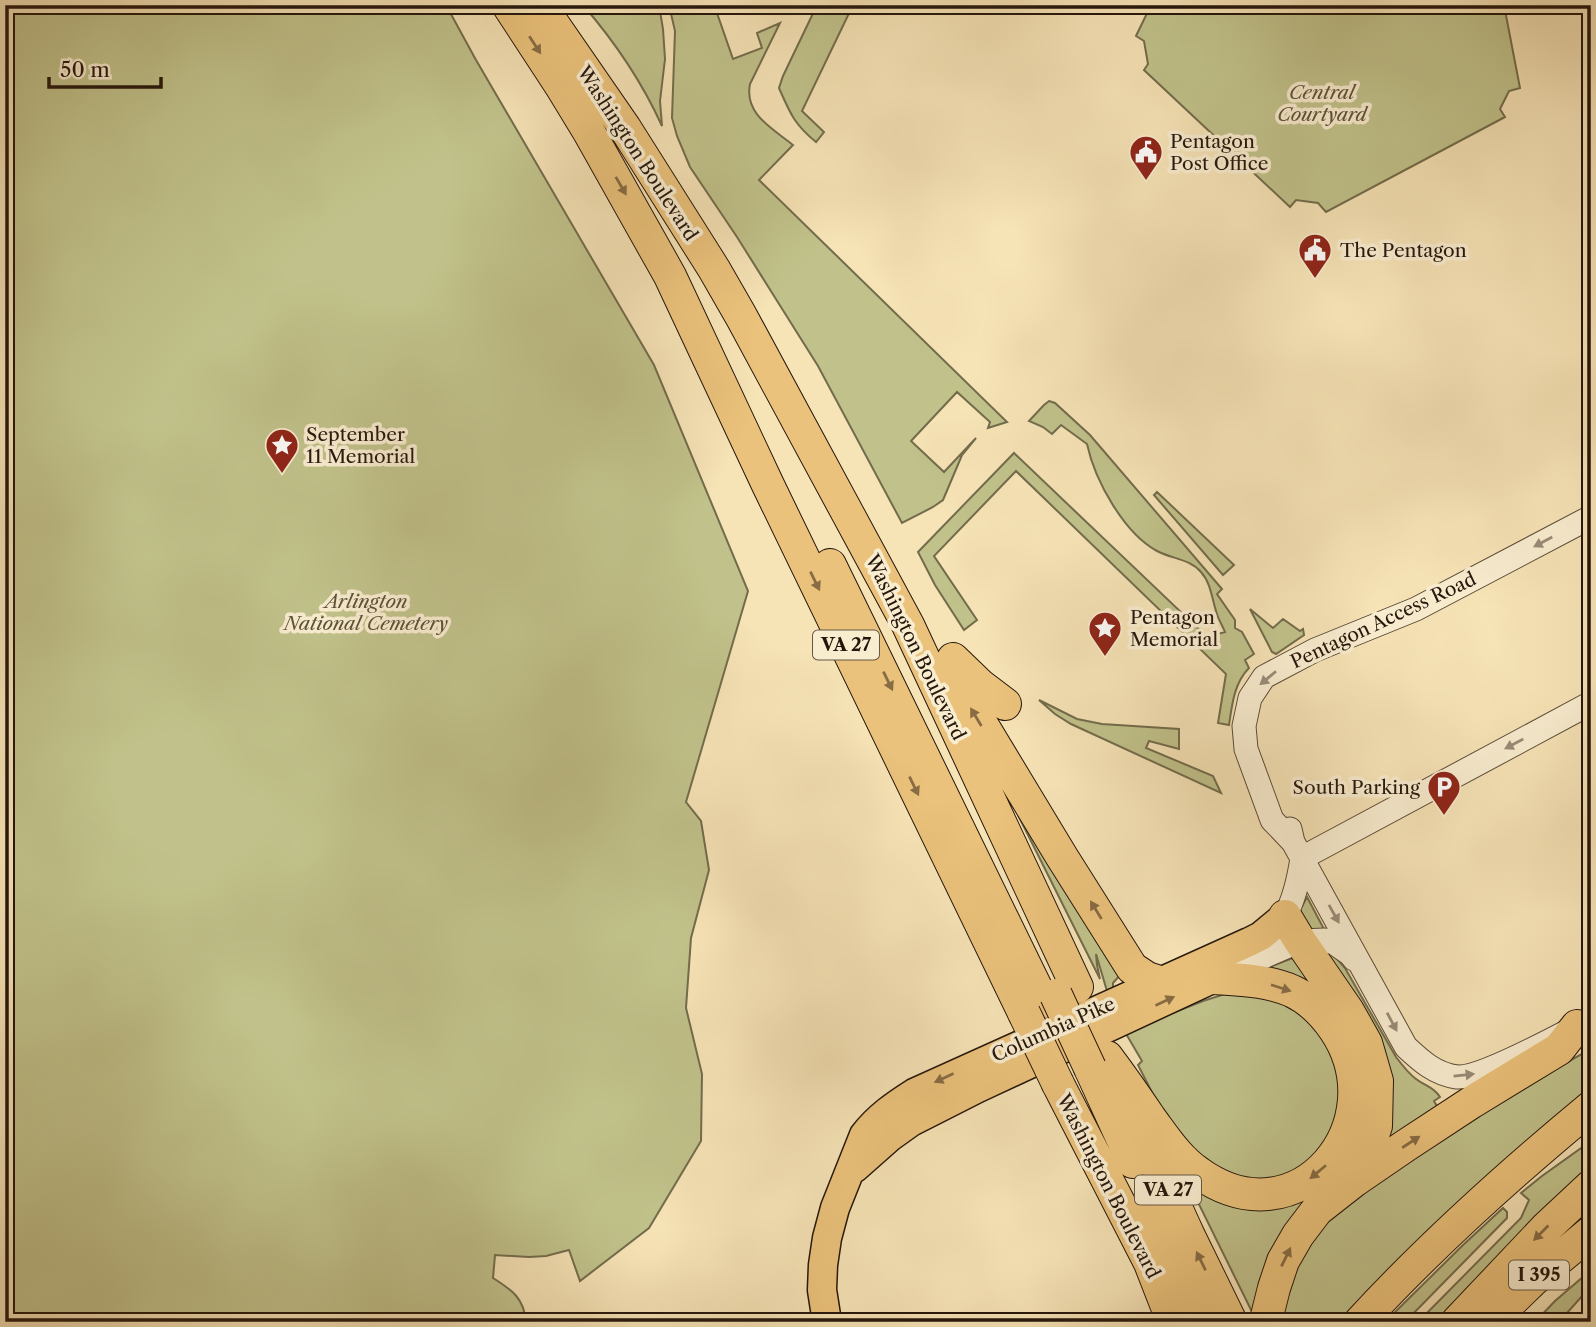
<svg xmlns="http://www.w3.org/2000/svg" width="1596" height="1327" viewBox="0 0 1596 1327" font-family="'Libre Caslon Text',serif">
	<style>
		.green { fill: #c1c28b; stroke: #736c4c; stroke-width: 2 }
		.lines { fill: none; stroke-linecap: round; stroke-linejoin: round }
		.minor-casing { stroke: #594936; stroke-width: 25 }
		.major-casing { stroke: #25160c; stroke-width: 31 }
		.highway-casing { stroke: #25160c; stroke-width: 34 }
		.minor { stroke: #f9edd0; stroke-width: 23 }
		.major { stroke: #ebc27b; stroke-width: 28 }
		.highway { stroke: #ebc27b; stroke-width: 32 }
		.highway-bridge-casing { stroke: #25160c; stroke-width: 34; stroke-linecap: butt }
		.highway-bridge { stroke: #ebc27b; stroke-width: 32 }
		.oneway { fill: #886c44 }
		.oneway2 { fill: #9a8c78 }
		.labels { text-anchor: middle; stroke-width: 7; stroke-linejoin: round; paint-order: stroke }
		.shield { fill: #f9edd0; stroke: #655647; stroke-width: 2 }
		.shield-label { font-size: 18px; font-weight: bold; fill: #25160c }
		.park-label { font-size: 19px; font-style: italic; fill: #5c5238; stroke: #f9edd0 }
		.poi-label { font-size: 19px; fill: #25160c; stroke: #f9edd0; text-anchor: start }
		.street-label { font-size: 19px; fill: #25160c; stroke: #f9edd0 }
	</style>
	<rect width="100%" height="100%" fill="#f6e3b6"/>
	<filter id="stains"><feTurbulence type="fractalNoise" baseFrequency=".00286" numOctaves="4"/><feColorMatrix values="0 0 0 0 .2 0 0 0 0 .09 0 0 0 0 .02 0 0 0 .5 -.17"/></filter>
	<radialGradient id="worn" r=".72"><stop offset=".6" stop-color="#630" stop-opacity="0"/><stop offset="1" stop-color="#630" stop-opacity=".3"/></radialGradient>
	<path class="green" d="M5,5H446L476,60L654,365L748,591L686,802L701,821L709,870L691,938L686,1008L702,1074L701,1141L649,1228L580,1281L569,1250L546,1256L529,1257L495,1255L493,1278C512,1290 524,1298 526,1322H5Z
		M583,5H659L663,29L665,59L660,101L662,126C642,82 615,42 583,5Z
		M669,5H761L742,12L739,5L717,13L733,59L762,48L757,33L780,23L750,84C744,114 772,128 793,145L759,180L1007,422L988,428L990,422L957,392L911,441L944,472L976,438L962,455L943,500L933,507L902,523L818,366L737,237L690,167L677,136L672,118L675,31Z
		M817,5H853L802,111L824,132L816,142C794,124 790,113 779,88L783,76Z
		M1151,5H1504L1520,88L1509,91L1500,109L1505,117L1326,212L1318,203L1296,200L1290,207L1144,70L1148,64L1144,41L1136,36Z
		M1049,401L1055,403L1090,435L1222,589L1217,594L1235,620V628L1242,632L1254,654L1245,660L1249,668C1234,683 1232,705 1229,725L1218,723L1226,674L1016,471L934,556L977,620L964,630L935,585L918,552L1014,453L1207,637L1225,632C1223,627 1220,622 1218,617C1212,602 1212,584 1201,572C1190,559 1172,559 1157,551C1124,533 1095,481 1087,444L1061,425L1052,434L1043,427L1029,421L1044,405Z
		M1157,492L1234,565L1223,575L1154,495Z
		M1250,609L1273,628L1283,619L1300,631L1303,629L1304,635L1276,654L1272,652Z
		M1039,700L1077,719L1102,724L1179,729V749L1149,741L1146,748L1213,776L1221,793L1071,724L1055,714Z
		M1018,815L1122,973L1113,983V988L1107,991L1096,954L1097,965L1100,979Z
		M1307,897L1325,931L1311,930L1299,912Z
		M1322,950L1331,952L1345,968L1396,1057C1402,1065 1408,1073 1416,1079C1425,1086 1434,1087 1440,1097L1434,1101L1438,1108L1390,1142Z
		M1298,956L1318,985L1261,970Z
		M1256,991L1304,1010L1338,1053L1345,1111L1316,1162L1265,1185L1212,1171L1160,1108L1138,1065L1142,1061L1125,1032L1203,1001L1228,993Z
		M1591,1049V1087C1527,1140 1465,1194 1406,1252C1383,1274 1361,1298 1339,1322H1284L1283,1311L1303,1248L1348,1199L1536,1079Z
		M1591,1141V1166C1536,1215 1488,1267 1439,1322H1418L1521,1218L1529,1200L1521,1193L1542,1176Z
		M1188,1182L1309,1194L1257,1322Z
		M1503,1208L1507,1212V1218L1405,1322H1385L1462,1246Z
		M1591,1270V1286L1559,1322H1535L1555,1301Z"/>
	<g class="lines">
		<defs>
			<path id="minor" d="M1290,829L1293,842L1406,1047C1421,1061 1435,1074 1457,1077C1481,1079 1566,1032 1591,1019
				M1293,842L1272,820L1246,749L1244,726L1250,698L1264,677L1315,650L1416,609L1591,517
				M1302,858L1591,703
				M1285,916C1295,898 1299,878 1302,858
				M1217,977L1300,941L1325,940L1334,943L1350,954L1354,959"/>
			<path id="major" d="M855,1168L890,1137L911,1122L978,1088L1210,980
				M827,1322L822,1290L823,1265L827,1238L835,1208L864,1135C878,1117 895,1105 914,1093L1249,942L1261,936L1285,916"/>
			<path id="highway" d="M508,5L561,86L589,132L670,276L768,485L1024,1013
				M540,5L625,128L714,269L741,316L908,625L1077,987
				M830,565L1043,1002
				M953,659L980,685L1005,704
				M949,670L1062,857L1132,968L1147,978L1159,982
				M1285,916L1300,941L1348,1011L1366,1043L1377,1081L1376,1126L1370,1145L1354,1181
				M1107,1057C1122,1077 1136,1097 1150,1118C1165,1138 1178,1159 1199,1173C1298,1244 1397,1123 1335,1030C1324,1014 1309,999 1292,991C1267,980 1240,980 1214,978
				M1090,1068L1133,1162
				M1058,1084L1150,1263L1173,1322
				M1137,1122L1188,1234L1231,1322
				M1153,1206L1178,1270L1202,1322
				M1267,1322V1316L1274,1288L1283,1261L1298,1235L1317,1210L1354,1181L1405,1146L1472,1102L1559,1049L1577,1026
				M1360,1322C1432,1244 1510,1174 1591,1107
				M1457,1322L1546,1228L1591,1186
				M1490,1322L1532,1281L1591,1232"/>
		</defs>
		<use href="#minor" class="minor-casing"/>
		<use href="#major" class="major-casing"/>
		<use href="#highway" class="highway-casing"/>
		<use href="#minor" class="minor"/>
		<use href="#major" class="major"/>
		<use href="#highway" class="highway"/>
		<defs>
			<path id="highway-bridge" d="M1056,995L1090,1068
				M1024,1013L1058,1084"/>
		</defs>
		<use href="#highway-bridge" class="highway-bridge-casing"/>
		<use href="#highway-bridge" class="highway-bridge"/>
	</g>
	<defs><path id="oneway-solid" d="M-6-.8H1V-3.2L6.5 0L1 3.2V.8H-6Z" transform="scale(1.75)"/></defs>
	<g class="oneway">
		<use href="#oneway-solid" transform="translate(535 45) rotate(57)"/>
		<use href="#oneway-solid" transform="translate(621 186) rotate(60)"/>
		<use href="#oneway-solid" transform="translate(815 581) rotate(64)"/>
		<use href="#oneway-solid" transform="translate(888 681) rotate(64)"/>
		<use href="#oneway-solid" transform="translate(976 717) rotate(-121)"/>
		<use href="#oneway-solid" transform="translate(914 786) rotate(64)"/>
		<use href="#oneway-solid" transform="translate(1096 910) rotate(-122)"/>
		<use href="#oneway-solid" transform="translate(1281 988) rotate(18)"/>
		<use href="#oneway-solid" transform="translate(1165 1001) rotate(-25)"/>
		<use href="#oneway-solid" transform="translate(944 1078) rotate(155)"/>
		<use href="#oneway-solid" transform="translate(1411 1142) rotate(-33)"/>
		<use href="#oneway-solid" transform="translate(1318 1172) rotate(140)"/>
		<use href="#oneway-solid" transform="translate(1541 1233) rotate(135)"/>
		<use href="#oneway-solid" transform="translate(1286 1257) rotate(-64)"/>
		<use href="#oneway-solid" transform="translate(1201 1261) rotate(-116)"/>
	</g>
	<g class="oneway2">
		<use href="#oneway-solid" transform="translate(1543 542) rotate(152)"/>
		<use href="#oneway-solid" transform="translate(1268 678) rotate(140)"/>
		<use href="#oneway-solid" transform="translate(1514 744) rotate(152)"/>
		<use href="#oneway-solid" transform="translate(1334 914) rotate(61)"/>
		<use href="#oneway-solid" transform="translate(1392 1022) rotate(62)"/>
		<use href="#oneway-solid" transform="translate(1464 1075) rotate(-6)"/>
	</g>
	<defs>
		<symbol id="civic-pin" viewBox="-11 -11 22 30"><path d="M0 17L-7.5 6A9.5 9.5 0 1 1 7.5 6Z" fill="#8f2418" stroke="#f9edd0"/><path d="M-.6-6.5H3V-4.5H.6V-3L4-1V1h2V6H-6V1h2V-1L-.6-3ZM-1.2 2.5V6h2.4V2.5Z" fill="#fff"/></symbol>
		<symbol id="sight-pin" viewBox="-11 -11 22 30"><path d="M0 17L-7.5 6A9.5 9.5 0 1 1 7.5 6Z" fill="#8f2418" stroke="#f9edd0"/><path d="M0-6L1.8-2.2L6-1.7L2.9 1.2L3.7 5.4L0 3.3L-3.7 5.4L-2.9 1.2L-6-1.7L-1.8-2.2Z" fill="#fff"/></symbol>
		<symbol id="parking-pin" viewBox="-11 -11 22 30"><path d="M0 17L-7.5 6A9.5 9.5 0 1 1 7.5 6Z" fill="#8f2418" stroke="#f9edd0"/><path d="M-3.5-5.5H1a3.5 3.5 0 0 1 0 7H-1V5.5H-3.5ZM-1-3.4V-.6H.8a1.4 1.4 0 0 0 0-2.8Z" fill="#fff"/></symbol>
	</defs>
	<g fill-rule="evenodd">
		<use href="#civic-pin" x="1127" y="133" width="38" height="52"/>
		<use href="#civic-pin" x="1296" y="231" width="38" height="52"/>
		<use href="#sight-pin" x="263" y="426" width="38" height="52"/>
		<use href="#sight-pin" x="1086" y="609" width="38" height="52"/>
		<use href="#parking-pin" x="1425" y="768" width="38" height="52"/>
	</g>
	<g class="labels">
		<g class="shield">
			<rect x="813" y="630.5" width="66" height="29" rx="5"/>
			<rect x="1135" y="1175.5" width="66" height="29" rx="5"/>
			<rect x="1509" y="1260.5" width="60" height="29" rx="5"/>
		</g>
		<g class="shield-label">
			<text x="846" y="651">VA 27</text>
			<text x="1168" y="1196">VA 27</text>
			<text x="1539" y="1281">I 395</text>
		</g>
		<g class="park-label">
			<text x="1322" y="99">Central<tspan x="1322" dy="22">Courtyard</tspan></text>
			<text x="366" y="608">Arlington<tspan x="366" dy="22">National Cemetery</tspan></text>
		</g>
		<g class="poi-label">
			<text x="1170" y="148">Pentagon<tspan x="1170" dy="22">Post Office</tspan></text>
			<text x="1340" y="257">The Pentagon</text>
			<text x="306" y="441">September<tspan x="306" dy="22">11 Memorial</tspan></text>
			<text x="1130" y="624">Pentagon<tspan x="1130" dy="22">Memorial</tspan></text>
			<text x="1420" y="794" text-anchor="end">South Parking</text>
		</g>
		<g class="street-label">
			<text transform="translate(638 153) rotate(57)" y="7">Washington Boulevard</text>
			<text transform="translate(1383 620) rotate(-25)" y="7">Pentagon Access Road</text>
			<text transform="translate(916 647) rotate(64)" y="7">Washington Boulevard</text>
			<text transform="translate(1053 1029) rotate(-24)" y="7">Columbia Pike</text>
			<text transform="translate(1109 1186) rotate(63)" y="7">Washington Boulevard</text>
		</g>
	</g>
	<rect width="1596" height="1327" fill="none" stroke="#f6e3b6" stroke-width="28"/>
	<rect x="7" y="7" width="1582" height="1313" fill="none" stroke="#25160c" stroke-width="3.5"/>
	<rect x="14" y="14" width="1568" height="1299" fill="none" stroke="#25160c" stroke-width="2"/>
	<path d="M49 77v10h112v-10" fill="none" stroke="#25160c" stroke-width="3.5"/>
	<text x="60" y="77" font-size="21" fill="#25160c" stroke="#f9edd0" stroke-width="5" paint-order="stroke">50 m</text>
	<rect width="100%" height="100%" filter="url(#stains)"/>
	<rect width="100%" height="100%" fill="url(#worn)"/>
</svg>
